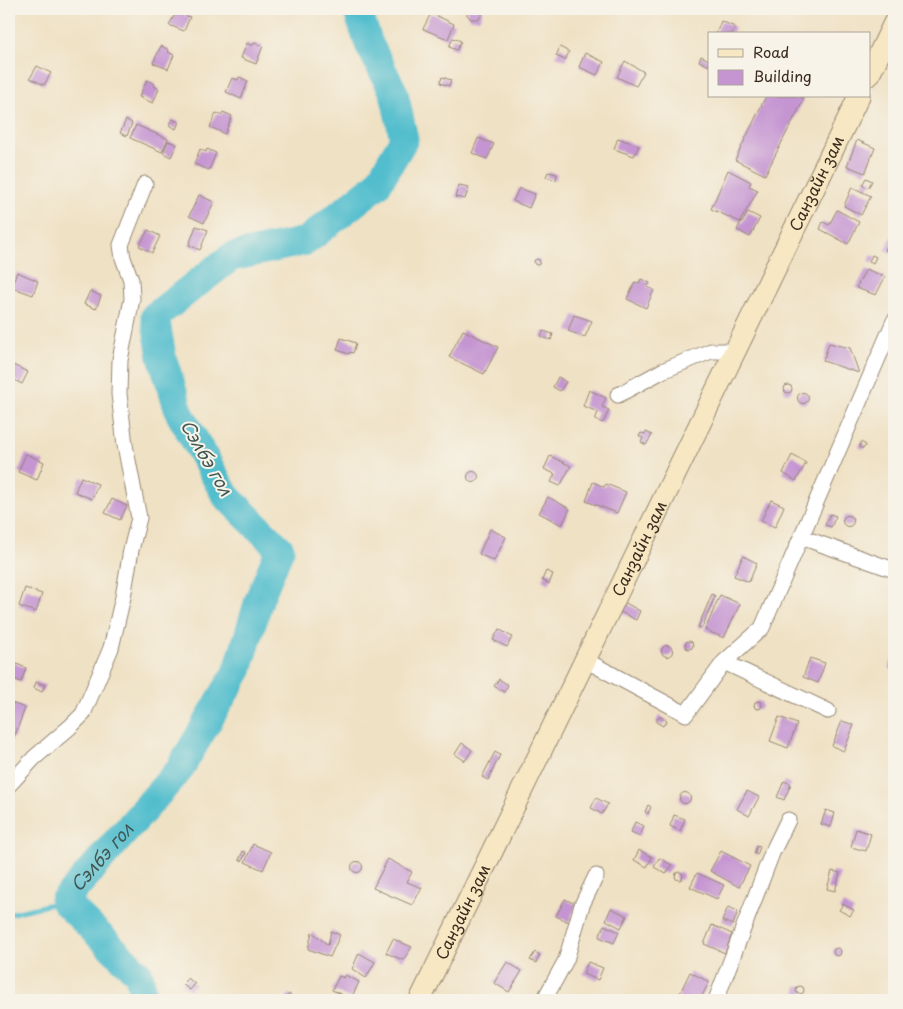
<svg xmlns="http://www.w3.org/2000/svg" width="903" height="1009" viewBox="0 0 903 1009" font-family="'Playpen Sans',sans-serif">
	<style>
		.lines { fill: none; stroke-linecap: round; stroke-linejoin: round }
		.stream { stroke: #51bdcd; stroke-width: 5 }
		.river { stroke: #51bdcd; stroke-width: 29 }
		.building { fill: #c595d2 }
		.minor-casing { stroke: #958671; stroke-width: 17 }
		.secondary-casing { stroke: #958671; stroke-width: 23 }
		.minor { stroke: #fff; stroke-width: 15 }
		.secondary { stroke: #f7e8c3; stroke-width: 21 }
		.labels { text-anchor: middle; stroke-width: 4; stroke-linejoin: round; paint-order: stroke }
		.street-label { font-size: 16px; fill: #3b2a1e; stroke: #f7f3e8 }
		.water-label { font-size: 18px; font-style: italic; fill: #425653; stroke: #f7f3e8 }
	</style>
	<rect width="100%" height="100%" fill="#f7f3e8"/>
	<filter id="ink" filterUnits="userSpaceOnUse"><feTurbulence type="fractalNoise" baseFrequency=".02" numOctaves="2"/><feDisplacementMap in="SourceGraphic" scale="10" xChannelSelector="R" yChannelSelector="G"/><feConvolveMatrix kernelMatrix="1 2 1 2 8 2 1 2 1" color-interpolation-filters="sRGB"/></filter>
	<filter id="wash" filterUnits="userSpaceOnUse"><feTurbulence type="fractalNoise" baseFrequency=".0096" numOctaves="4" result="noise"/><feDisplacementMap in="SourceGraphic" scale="20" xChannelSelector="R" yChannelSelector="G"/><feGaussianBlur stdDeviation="1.12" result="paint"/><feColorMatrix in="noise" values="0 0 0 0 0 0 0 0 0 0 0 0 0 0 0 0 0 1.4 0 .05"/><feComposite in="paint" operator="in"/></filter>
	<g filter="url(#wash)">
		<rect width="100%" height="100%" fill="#efe1c4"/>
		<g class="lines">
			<path class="stream" d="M9,914L64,901"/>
			<path class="river" id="s1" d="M144,1000L139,974L64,901L179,770L238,670L260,597L280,549L226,496L180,414L162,357L155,316L231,257L306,241L377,185L404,139L394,93L369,44L357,9"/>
		</g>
		<g id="blocks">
			<path class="building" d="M178,9L185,12L184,15L190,17L184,31L169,25Z
				M410,9H423L422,12Z
				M467,9H482V15L479,19H471L467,15Z
				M431,13L454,24L448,39L423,29Z
				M721,21L735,27L732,34H716Z
				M453,38L461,41L457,50L449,47Z
				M247,43L252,46L254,43L263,46L256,64L241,58Z
				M161,46L169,50L168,52L174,55L168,69L153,63Z
				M560,47L569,52L565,60L556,56Z
				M585,53L604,62L597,75L579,67Z
				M701,56L709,60V66L699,61Z
				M625,61L644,72L636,86L617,77Z
				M37,66L51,73L44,85L30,78Z
				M239,77L248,81L241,99L226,92L232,78L238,80Z
				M442,77L451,80L449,86L440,83Z
				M147,80L155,84L154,86L159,89L153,103L139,97Z
				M766,96H799L804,99L765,175L735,160Z
				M223,112L232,116L225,134L210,127L216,113L221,115Z
				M172,119L179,122L176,129L169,125Z
				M126,120L132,123L127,136L120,133Z
				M136,125L168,139L162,152L130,138Z
				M478,138L494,144L487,159L472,153Z
				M618,138L639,146L634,156L614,149Z
				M857,140L875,148L865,173L847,166Z
				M168,141L177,144L171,157L163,153Z
				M200,149L206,152L207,149L216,153L209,170L194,164Z
				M728,170L751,182L749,186L758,190L740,222L711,209Z
				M548,172L557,174L556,180L546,177Z
				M866,178L872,181L868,188L862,185Z
				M459,185L469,187L465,199L455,197Z
				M852,187L871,196L861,215L844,206Z
				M519,188L535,194L529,208L513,201Z
				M199,195L214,202L204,223L189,216Z
				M837,210L859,222L848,244L820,229L823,222L829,225Z
				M748,212L760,218L750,237L737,230L741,222L742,223Z
				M196,226L208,230L200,250L189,245Z
				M148,230L160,236L152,253L139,246Z
				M894,232V252L893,254L885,250Z
				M872,255L876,257L873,263L869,261Z
				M534 262a3 3 0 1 1 6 0a3 3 0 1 1-6 0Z
				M866,269L885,277L876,295L856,288Z
				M17,272L38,281L33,295L11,287Z
				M641,279L650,283L647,287L654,290L646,308L627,299L635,282L639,283Z
				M90,291L101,296L96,309L84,304Z
				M574,315L592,321L585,337L568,331Z
				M463,330L498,347L484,374L449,357Z
				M543,331L553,334L551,340L541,337Z
				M341,338L356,343L353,353L350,352L349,354L337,350Z
				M829,343L850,348L859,373L823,361Z
				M13,365L28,372L22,384L9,377V373Z
				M558,377L566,382L560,391L553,387Z
				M784 389a4 4 0 1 1 8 0a4 4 0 1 1-8 0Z
				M589,390L606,398L602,407L609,410L603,423L595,420L598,412L583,406Z
				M797.5 398a5.5 5.5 0 1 1 11 0a5.5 5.5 0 1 1-11 0Z
				M646,432L652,435L646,445L641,442L643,438L639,436L641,433L645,434Z
				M861,442L866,445L863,449L859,447Z
				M26,454L44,462L37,480L18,472Z
				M792,455L806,463L796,481L783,473Z
				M550,456L571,466L560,486L551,482L555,474L544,469Z
				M467.5 477a5.5 5.5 0 1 1 11 0a5.5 5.5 0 1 1-11 0Z
				M81,477L98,484L92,499L75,492Z
				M593,482L604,487L606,484L626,492L617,513L586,501Z
				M548,497L570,509L562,525L539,513Z
				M112,499L127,506L120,520L105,513Z
				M771,500L784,506L775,527L761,521Z
				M830,514L836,516L831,527L825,525Z
				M842.5 521a5.5 5.5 0 1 1 11 0a5.5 5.5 0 1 1-11 0Z
				M490,529L506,537L494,561L479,554Z
				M743,556L757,563L749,582L734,576Z
				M546,571L553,574L549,584L542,580Z
				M25,588L42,594L36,612L19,606Z
				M712,594L715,596L702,628L698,627Z
				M720,595L740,604L724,638L705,630Z
				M624,602L640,611L636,620L619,611Z
				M499,629L512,637L507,647L493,640Z
				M685 645a4 4 0 1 1 8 0a4 4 0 1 1-8 0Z
				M661.5 651a5.5 5.5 0 1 1 11 0a5.5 5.5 0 1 1-11 0Z
				M894,656V669L889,667Z
				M810,658L825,663L818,683L803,677Z
				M10,661L26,668L21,682L9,677Z
				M499,679L508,685L504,692L494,686Z
				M36,682L45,685L42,692L34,688Z
				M754 705a4 4 0 1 1 8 0a4 4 0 1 1-8 0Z
				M9,702L25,708L14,738L9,737Z
				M659,716L667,720L663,726L656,722Z
				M779,717L797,724L788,748L770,741Z
				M842,721L854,725L844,751L832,746Z
				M462,743L472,750L465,761L455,754Z
				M495,752L500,755L488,780L482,777Z
				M784,781L791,784L784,800L777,797Z
				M747,791L759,797L749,816L737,809Z
				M679.5 798a5.5 5.5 0 1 1 11 0a5.5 5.5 0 1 1-11 0Z
				M596,798L608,804L602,814L591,808Z
				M648,805L651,807L648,814L645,812Z
				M826,810L835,813L831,827L821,824Z
				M674,815L685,819L680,831L670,826Z
				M635,822L644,826L640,836L631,832Z
				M856,829L871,834L866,851L851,847Z
				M253,844L271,852L263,870L245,862Z
				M757,846L760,847L757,855L754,853Z
				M639,850L652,857L647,867L634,860Z
				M243,851L246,853L242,861L239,860Z
				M721,851L750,866L739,887L710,871Z
				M659,858L672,865L666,874L654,867Z
				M388,859L412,872L407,882L422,888L412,905L373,888Z
				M351.5 867a5.5 5.5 0 1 1 11 0a5.5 5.5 0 1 1-11 0Z
				M832,871L840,873L835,891L827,889Z
				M675 876a4 4 0 1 1 8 0a4 4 0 1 1-8 0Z
				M697,873L724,885L717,899L690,887Z
				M565,899L577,905L569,922L556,916Z
				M843,904L854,910L850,916L839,910Z
				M728,907L738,911L733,925L722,921Z
				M611,908L627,916L621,928L606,920Z
				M604,925L619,932L614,943L599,937Z
				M712,925L732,934L725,953L704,944Z
				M331,931L340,935L330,957L308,949L312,932L328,945Z
				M393,939L412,947L403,960L386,953Z
				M833 952a4 4 0 1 1 8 0a4 4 0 1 1-8 0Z
				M535,952L540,955L536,963L530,960Z
				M359,953L375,962L366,978L352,969Z
				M507,962L522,971L509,992L494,983Z
				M588,962L603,968L598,980L583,974Z
				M690,972L709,982L700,1000H685L678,997Z
				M345,975L359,982L351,999L332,990L339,976L344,978Z
				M188,978L195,984L190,990L182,984Z
				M796 990a4 4 0 1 1 8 0a4 4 0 1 1-8 0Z
				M289,994L293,997L291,1000H288L286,999Z"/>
		</g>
	</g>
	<g filter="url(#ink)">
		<use href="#blocks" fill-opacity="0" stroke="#958671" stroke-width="1"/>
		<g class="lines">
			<defs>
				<path id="minor" d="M618,395L662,371L711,351H735
					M801,537L894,570
					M585,660L686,714L724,662L762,628L894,321
					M724,662L828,711
					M9,785L34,758L70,727L83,714L111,648L123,597L131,550L139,518L125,445L119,394L120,360L132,299L131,280L123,258L121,245L145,184
					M544,1000L566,960L582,905L596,876
					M716,1000L772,853L788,820"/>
				<g id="secondary">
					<path d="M869,75L894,23"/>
					<path id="s2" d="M420,1000L859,96"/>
				</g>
			</defs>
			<use href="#minor" class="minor-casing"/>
			<use href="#secondary" class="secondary-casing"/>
			<use href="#minor" class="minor"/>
			<use href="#secondary" class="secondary"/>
		</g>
	</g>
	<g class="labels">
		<g class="street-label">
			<text dy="6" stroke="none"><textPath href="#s2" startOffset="908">Санзайн зам</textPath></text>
			<text dy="6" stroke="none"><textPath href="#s2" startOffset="502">Санзайн зам</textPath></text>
			<text dy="6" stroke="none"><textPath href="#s2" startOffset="98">Санзайн зам</textPath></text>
		</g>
		<g class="water-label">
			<text transform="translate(206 458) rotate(60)" y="6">Сэлбэ гол</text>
			<text dy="6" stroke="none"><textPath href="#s1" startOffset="189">Сэлбэ гол</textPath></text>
		</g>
	</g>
	<rect width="903" height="1009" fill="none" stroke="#f7f3e8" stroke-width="30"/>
	<rect x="708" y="32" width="162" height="65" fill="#f7f3e8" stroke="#aca397"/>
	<rect x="718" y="49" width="25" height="8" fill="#f7e8c3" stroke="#aca397"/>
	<text x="753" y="58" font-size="15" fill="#3b2a1e">Road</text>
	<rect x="718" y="70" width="25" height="15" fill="#c595d2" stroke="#aca397"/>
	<text x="753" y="82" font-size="15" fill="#3b2a1e">Building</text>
</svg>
